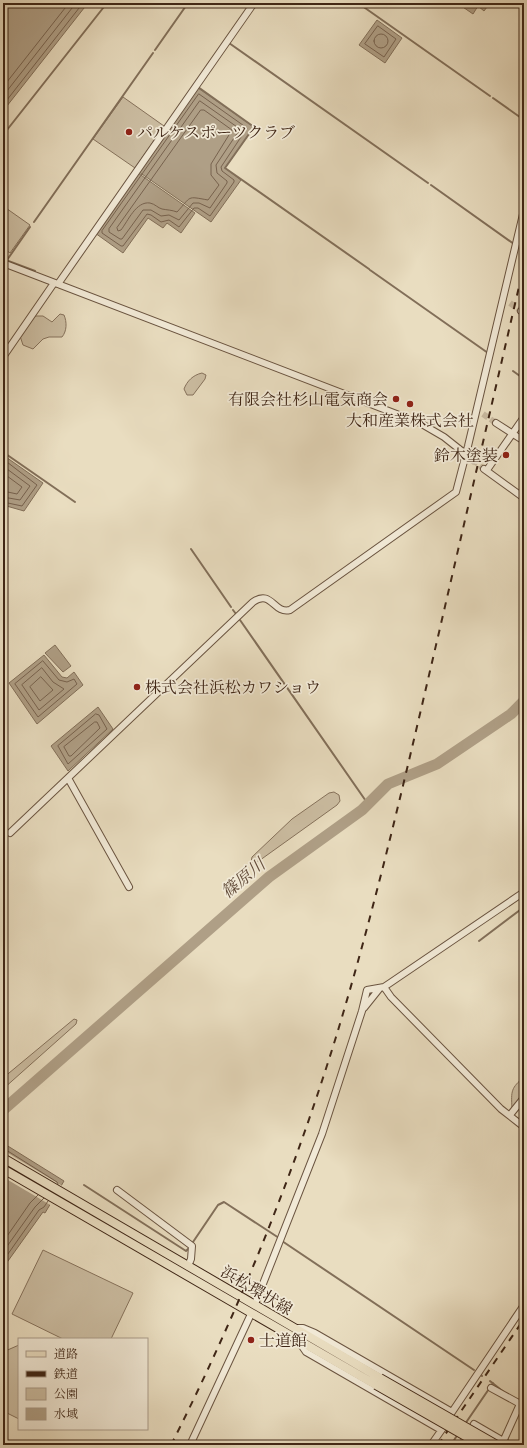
<svg xmlns="http://www.w3.org/2000/svg" width="527" height="1448" viewBox="0 0 527 1448" font-family="'Libre Bodoni','Noto Serif JP',serif">
	<style>
		.green { fill: #ccbea3; stroke: #86725c }
		.water { fill: #af9f86; stroke: #826f59 }
		.pier { fill: #e9ddc0 }
		.lines { fill: none; stroke-linecap: round; stroke-linejoin: round }
		.shore { stroke: #77624e; stroke-width: 1 }
		.stream { stroke: #826f59; stroke-width: 2 }
		.river { stroke: #af9f86; stroke-width: 11 }
		.minor-tunnel { stroke: #c7b89e; stroke-width: 6; stroke-dasharray: 6 3; stroke-linecap: butt }
		.minor-casing { stroke: #6a5440; stroke-width: 8 }
		.major-casing { stroke: #3f2616; stroke-width: 10 }
		.minor { stroke: #f1e9d6; stroke-width: 6 }
		.major { stroke: #e9ddc0; stroke-width: 8 }
		.rail { stroke: #3f2616; stroke-width: 2; stroke-dasharray: 7 7; stroke-linecap: butt }
		.major-bridge-casing { stroke: #3f2616; stroke-width: 10; stroke-linecap: butt }
		.major-bridge { stroke: #e9ddc0; stroke-width: 8 }
		.poi-dot { fill: #8f2418; stroke: #f1e9d6; stroke-width: 1.5 }
		.labels { text-anchor: middle; stroke-width: 3.5; stroke-linejoin: round; paint-order: stroke }
		.poi-label { font-size: 16px; fill: #3f2616; stroke: #f1e9d6; text-anchor: start }
		.street-label { font-size: 16px; fill: #3f2616; stroke: #f1e9d6 }
		.water-label { font-size: 17px; font-style: italic; fill: #614a38; stroke: #f1e9d6 }
	</style>
	<rect width="100%" height="100%" fill="#e9ddc0"/>
	<filter id="stains"><feTurbulence type="fractalNoise" baseFrequency=".005" numOctaves="4"/><feColorMatrix values="0 0 0 0 .2 0 0 0 0 .09 0 0 0 0 .02 0 0 0 .5 -.17"/></filter>
	<radialGradient id="worn" r=".72"><stop offset=".6" stop-color="#630" stop-opacity="0"/><stop offset="1" stop-color="#630" stop-opacity=".3"/></radialGradient>
	<path class="green" d="M123,97L164,126L135,168L93,139Z
		M3,206L30,225L10,253L3,248Z
		M60,314L64,315C67,322 67,331 62,337H49L43,339L33,349L23,345L20,336L35,316H43L52,322Z
		M202,373L206,375L205,379L193,395H187L184,389C187,381 193,375 202,373Z
		M334,792L339,795L340,801L337,805L256,863L251,862L252,857L292,819L329,793Z
		M74,1019L77,1020L76,1024L3,1089V1078Z
		M524,1077V1093L512,1108C511,1091 511,1088 524,1077Z
		M43,1250L133,1293L111,1339H63L12,1314Z
		M19,1345V1419L3,1411V1352Z"/>
	<path class="water" d="M3,3H88L3,111Z
		M457,3H490L484,11L478,6L473,14Z
		M377,20L402,38L385,63L359,45Z
		M198,88L254,127L225,168L241,180L211,222L139,172Z
		M138,173L195,213L181,233L167,223L163,228L148,218L123,253L95,233Z
		M3,455L43,483L24,511L3,505Z
		M55,645L71,666L63,672L45,653Z
		M44,655L62,677L67,678L74,672L83,685L37,724L9,683Z
		M98,707L113,729L68,771L51,746Z
		M3,1143L64,1181L45,1213L43,1212L3,1268Z"/>
	<path class="pier" d="M3,1150L64,1187L52,1206L3,1177Z"/>
	<g class="lines">
		<path class="shore" d="M378,26L396,39L384,57L365,44Z
			M374 41a7 7 0 1 1 14 0a7 7 0 1 1-14 0Z
			M3,87L69,3
			M199,94L247,128L221,167L222,171L234,180V182L210,216L198,208H194L179,227L169,220L161,222L151,215L147,214L123,246H121L102,233V231Z
			M3,96L76,3
			M200,101L240,129L216,165L217,173L227,181V183L210,208L199,203H193L179,220L169,215L161,216L151,210H143L122,239H120L109,232V229Z
			M3,105L83,3
			M201,110H204L232,130L211,164V175L219,185L208,200C186,196 192,196 177,212C172,210 167,210 162,209C158,208 155,204 150,203C136,201 128,221 121,230L118,231L117,228Z
			M3,459L37,485L22,506L3,502
			M3,466L30,486L20,500L3,497
			M3,473L22,487L17,494L3,491
			M43,661L59,680L67,682L74,679L77,684L38,717L15,684Z
			M42,668L53,682L64,689L39,710L22,685Z
			M41,677L53,690L40,701L30,687Z
			M96,714L99,715L107,729L68,764L58,746Z
			M95,722H97L100,728L71,756H69L64,747Z
			M3,1148L57,1182L58,1184
			M3,1242L30,1203L38,1195
			M3,1252L35,1207L44,1198
			M3,1261L39,1210L44,1207L48,1201"/>
		<path class="stream" d="M358,3L490,96
			M229,43L428,183
			M155,50L188,3
			M198,87L254,127L225,168L369,269
			M493,98L524,120
			M3,135L107,3
			M431,185L514,244
			M34,222L153,53
			M3,259L35,271
			M7,260L30,227
			M370,270L488,353
			M513,371L524,379
			M3,452L75,502
			M191,549L231,607
			M233,610L236,614
			M240,620L368,804
			M479,941L524,907
			M84,1185L186,1251L188,1249
			M282,1241L474,1370
			M193,1242L218,1205L224,1202L279,1238
			M481,1375L482,1376
			M490,1381L505,1393
			M465,1424L493,1383
			M451,1445L458,1434"/>
		<path class="river" d="M3,1110L269,877L362,810L388,784L437,764L511,714L524,701"/>
		<path class="minor-tunnel" d="M510,303L521,311
			M483,414L496,423
			M473,460L484,469"/>
		<defs>
			<path id="minor" d="M3,263L420,423L444,437L473,460
				M58,284L254,3
				M521,311L524,313
				M3,357L54,283
				M496,423L524,441
				M484,469L524,498
				M487,470L524,417
				M68,778L129,887
				M10,833L253,602C272,589 273,614 290,610L456,492L468,446L524,210
				M384,987L391,997L501,1109L524,1127
				M364,1008L380,988
				M510,1115L522,1100L524,1102
				M117,1190L192,1246L191,1259L188,1266
				M255,1304L322,1134L362,1011L367,990L384,987L390,983L524,892
				M296,1328H303L315,1333L452,1412
				M297,1339L306,1352L441,1430
				M491,1388L524,1406
				M450,1415L524,1305
				M502,1444L520,1404
				M190,1445L251,1314
				M431,1445L443,1428
				M468,1445L463,1443L474,1424L510,1445"/>
			<path id="major" d="M3,1158L380,1378
				M3,1169L376,1385"/>
		</defs>
		<use href="#minor" class="minor-casing"/>
		<use href="#major" class="major-casing"/>
		<use href="#minor" class="minor"/>
		<use href="#major" class="major"/>
		<path class="rail" d="M171,1445C237,1315 293,1176 336,1037C377,902 408,765 440,628C468,507 496,386 524,265
			M438,1445L524,1319"/>
		<defs>
			<path id="major-bridge" d="M380,1378L497,1445
				M376,1385L481,1445"/>
		</defs>
		<use href="#major-bridge" class="major-bridge-casing"/>
		<use href="#major-bridge" class="major-bridge"/>
	</g>
	<g class="poi-dot">
		<circle cx="129" cy="132" r="4"/>
		<circle cx="396" cy="399" r="4"/>
		<circle cx="410" cy="404" r="4"/>
		<circle cx="506" cy="455" r="4"/>
		<circle cx="137" cy="687" r="4"/>
		<circle cx="251" cy="1340" r="4"/>
	</g>
	<g class="labels">
		<g class="poi-label">
			<text x="137" y="138">パルケスポーツクラブ</text>
			<text x="388" y="405" text-anchor="end">有限会社杉山電気商会</text>
			<text x="410" y="426" text-anchor="middle">大和産業株式会社</text>
			<text x="498" y="461" text-anchor="end">鈴木塗装</text>
			<text x="145" y="693">株式会社浜松カワショウ</text>
			<text x="259" y="1346">士道館</text>
		</g>
		<g class="street-label">
			<text transform="translate(257 1290) rotate(31)" y="6">浜松環状線</text>
		</g>
		<g class="water-label">
			<text transform="translate(243 878) rotate(-40)" y="6">篠原川</text>
		</g>
	</g>
	<rect width="527" height="1448" fill="none" stroke="#e9ddc0" stroke-width="16"/>
	<rect x="4" y="4" width="519" height="1440" fill="none" stroke="#3f2616" stroke-width="2"/>
	<rect x="8" y="8" width="511" height="1432" fill="none" stroke="#3f2616"/>
	<rect x="18" y="1338" width="130" height="92" fill="#f1e9d6" stroke="#aa9b89"/>
	<rect x="26" y="1351" width="20" height="6" fill="#e9ddc0" stroke="#aa9b89"/>
	<text x="54" y="1358" font-size="12" fill="#3f2616">道路</text>
	<rect x="26" y="1371" width="20" height="6" fill="#3f2616" stroke="#aa9b89"/>
	<text x="54" y="1378" font-size="12" fill="#3f2616">鉄道</text>
	<rect x="26" y="1388" width="20" height="12" fill="#ccbea3" stroke="#aa9b89"/>
	<text x="54" y="1398" font-size="12" fill="#3f2616">公園</text>
	<rect x="26" y="1408" width="20" height="12" fill="#af9f86" stroke="#aa9b89"/>
	<text x="54" y="1418" font-size="12" fill="#3f2616">水域</text>
	<rect width="100%" height="100%" filter="url(#stains)"/>
	<rect width="100%" height="100%" fill="url(#worn)"/>
</svg>
